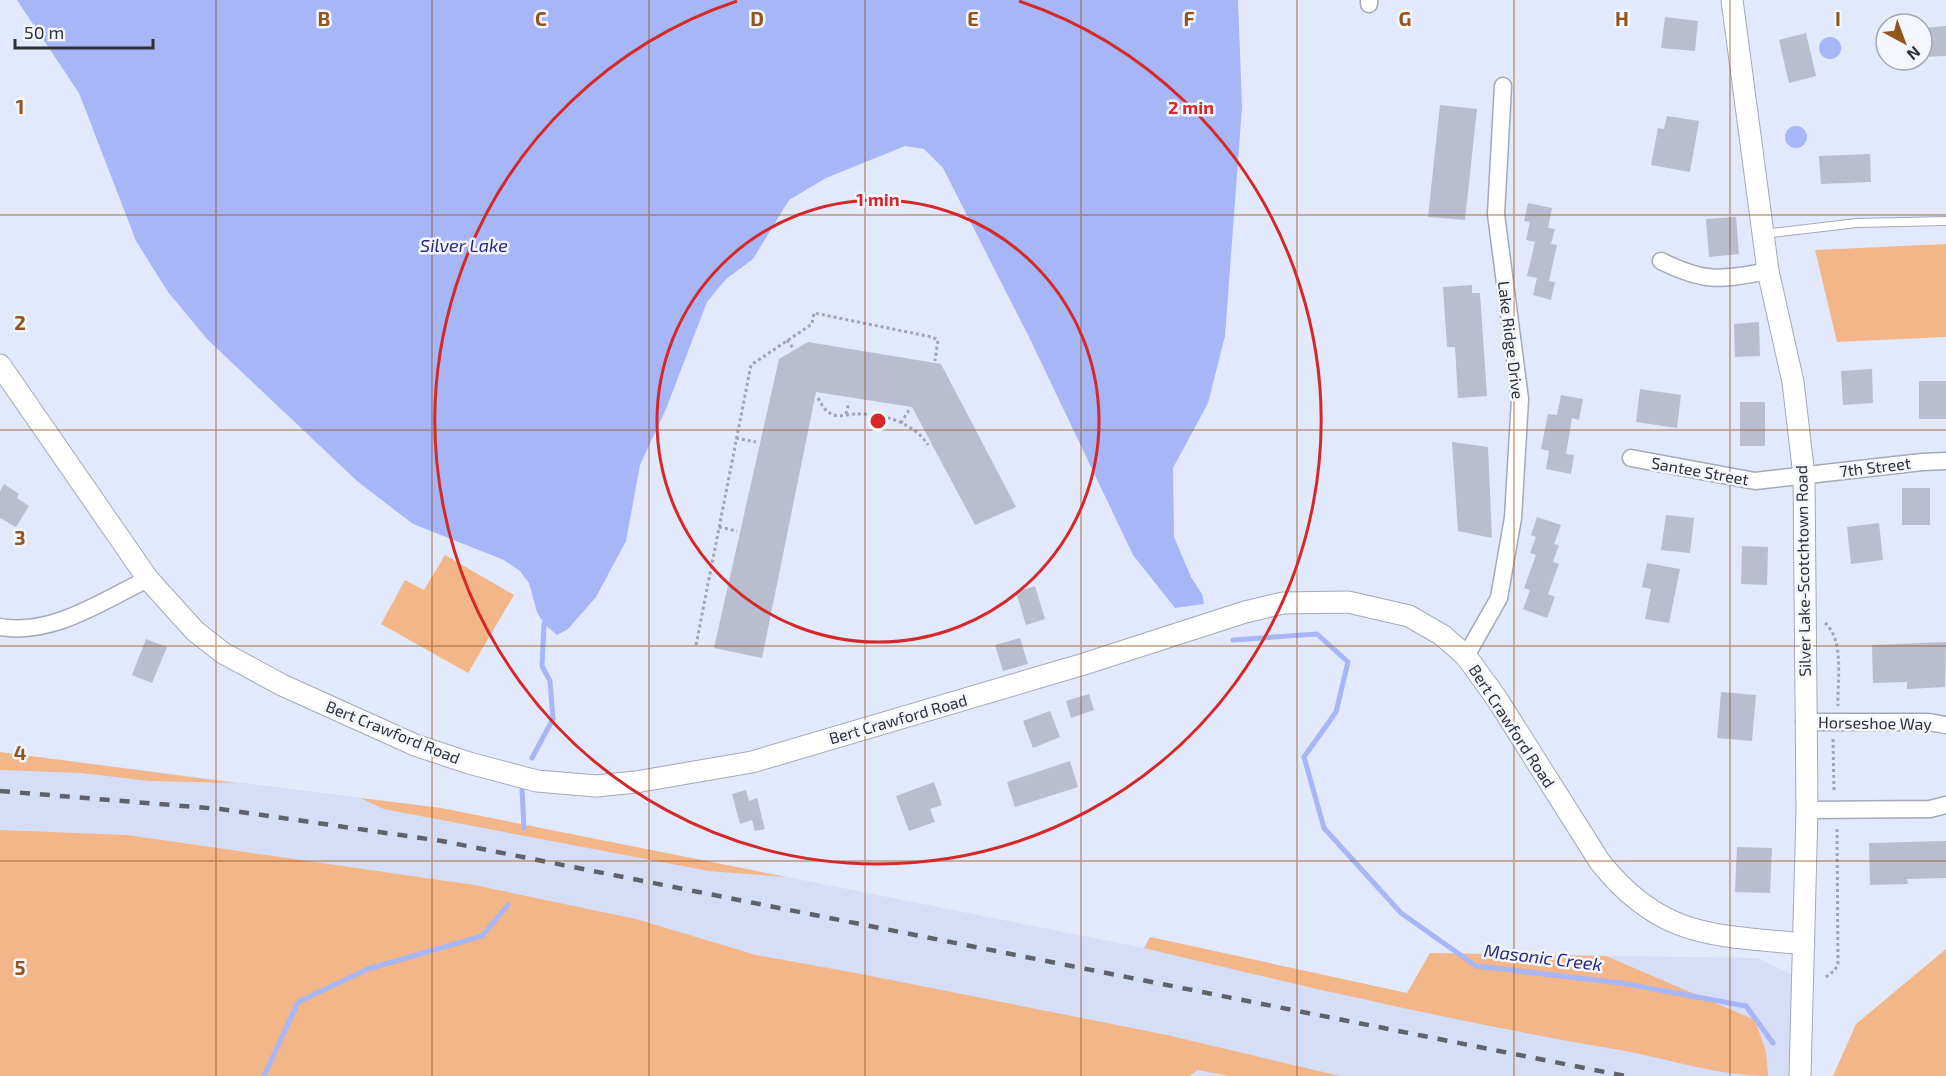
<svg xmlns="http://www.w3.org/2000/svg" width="1946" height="1076" viewBox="0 0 1946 1076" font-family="'Exo 2',sans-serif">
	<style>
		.built { fill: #d6ddf7 }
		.green { fill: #f2b689 }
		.water { fill: #a6b6f6 }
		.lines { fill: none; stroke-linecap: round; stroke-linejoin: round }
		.stream { stroke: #a6b6f6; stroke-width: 5 }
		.building { fill: #b8bdd0 }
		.service-casing { stroke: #a3a9bb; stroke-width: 10 }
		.minor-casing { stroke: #a3a9bb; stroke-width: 19 }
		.tertiary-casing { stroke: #a3a9bb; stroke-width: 23 }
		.path { stroke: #a0a4b3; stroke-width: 3; stroke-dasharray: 3 3; stroke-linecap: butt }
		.service { stroke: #fff; stroke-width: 8 }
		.minor { stroke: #fff; stroke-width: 16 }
		.tertiary { stroke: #fff; stroke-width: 21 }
		.rail { stroke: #5f626c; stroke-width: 4.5; stroke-dasharray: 10 10; stroke-linecap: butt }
		.grid { fill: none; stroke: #94551d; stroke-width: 1.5; stroke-opacity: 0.55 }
		.ring { fill: none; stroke: #d62828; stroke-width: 3 }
		.labels { text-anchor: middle; stroke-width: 5; stroke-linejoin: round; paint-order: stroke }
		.street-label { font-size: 16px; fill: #2f3138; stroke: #f4f6fe }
		.water-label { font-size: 18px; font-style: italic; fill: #252b84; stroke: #f4f6fe }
		.grid-label { font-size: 20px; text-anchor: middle; font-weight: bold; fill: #94551d; stroke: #f4f6fe; stroke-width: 5; stroke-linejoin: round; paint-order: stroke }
		.centre { fill: #d62828; stroke: #f4f6fe; stroke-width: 3 }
		.ring-label { font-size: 18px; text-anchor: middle; font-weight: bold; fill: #d62828; stroke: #f4f6fe; stroke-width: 5; stroke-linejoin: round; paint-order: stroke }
	</style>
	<rect width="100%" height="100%" fill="#e3e9fc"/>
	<path class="built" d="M0,752L441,808L1144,948L1150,937L1407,993L1430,953L1758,958L1804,981L1802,1076H0Z"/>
	<path class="green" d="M1946,244V337L1837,342L1815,250Z
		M445,555L514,595L468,673L381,624L405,580L424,590Z
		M0,752L236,783L149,781L82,773L0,770Z
		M360,798L441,808L786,877L709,871L384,809Z
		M0,830L127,835L474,885L636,919L756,955L861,974L1167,1035L1340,1076H1230L1197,1070L1190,1076H0Z
		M1150,937L1407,993L1430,953L1606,956L1755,1020L1766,1052L1768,1076C1718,1076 1670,1059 1620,1050C1460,1023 1302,986 1144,948Z
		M1946,949V1076H1833L1856,1024Z"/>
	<path class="water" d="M17,0H1238L1242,107L1225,336L1208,403L1173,468L1174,537L1191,577L1202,594L1204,604L1175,608L1133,555L1030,339L943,168L924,149L905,146L826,178L789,200L753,259L726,279L707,302L666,409L640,465L626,541L596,597L568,629L557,635L544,624L537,612L529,583L520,571L504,560L413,524L357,481L207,339L168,292L136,241L79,93Z
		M1819 48a11 11 0 1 1 22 0a11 11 0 1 1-22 0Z
		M1785 137a11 11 0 1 1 22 0a11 11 0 1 1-22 0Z"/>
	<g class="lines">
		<path class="stream" d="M1233,640L1317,634L1348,662L1336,712L1304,757L1324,828L1401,913L1476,966L1621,983L1746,1006L1773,1043
			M532,758L553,719L550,681L542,666L544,624
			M522,789L524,828
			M264,1076L298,1002L368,969L482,936L508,905"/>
	</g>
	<path class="building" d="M1665,17L1698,21L1695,51L1661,48Z
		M1946,26V56L1922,57V28Z
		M1806,33L1816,76L1789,83L1779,40Z
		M1440,105L1477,109L1465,220L1428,217Z
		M1667,116L1699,121L1690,172L1651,165L1658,128L1664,129Z
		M1870,154L1871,182L1821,184L1819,156Z
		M1528,203L1552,208L1548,228L1555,229L1551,244L1557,245L1549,281L1555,282L1551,300L1533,295L1537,278L1527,276L1535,242L1526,240L1530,222L1524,221Z
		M1736,217L1739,254L1709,257L1706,219Z
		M1472,285V293H1480L1487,396L1458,398L1455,347H1447L1443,287Z
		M1759,322L1760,356L1735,357L1734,324Z
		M808,342L941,364L1016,507L975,525L912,407L816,392L762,658L714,648L779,359Z
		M1872,369L1873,403L1843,405L1841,371Z
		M1919,381H1946V419H1919Z
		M1640,389L1681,395L1677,428L1636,422Z
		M1561,395L1583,399L1579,420L1572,418L1566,454L1574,455L1571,474L1546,469L1549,451L1541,449L1548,414L1557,415Z
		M1740,402H1765V446H1740Z
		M1452,442L1488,447L1492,538L1458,531Z
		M4,484L19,494L17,498L29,506L16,527L0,518V491Z
		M1902,488H1930V525H1902Z
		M1666,515L1694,518L1690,553L1661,550Z
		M1537,517L1561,525L1554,544L1559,545L1553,562L1559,564L1548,594L1555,597L1547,618L1523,609L1530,590L1524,588L1536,555L1530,553L1536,537L1531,535Z
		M1879,523L1883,560L1851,564L1847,527Z
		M1742,546L1768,547L1767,585L1741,584Z
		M1647,563L1680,569L1669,623L1645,619L1651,589L1642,587Z
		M1035,586L1045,619L1026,625L1016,592Z
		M1020,638L1028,664L1003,671L995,645Z
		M146,639L167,647L152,683L132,675Z
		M1946,642L1945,687L1907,689V682L1873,683L1872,645Z
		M1721,692L1756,695L1752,741L1717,738Z
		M1089,694L1094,710L1071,718L1066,701Z
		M1050,711L1060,737L1033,748L1023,721Z
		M1070,761L1078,787L1015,807L1007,782Z
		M934,782L942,805L930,809L935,822L909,831L896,796Z
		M746,790L749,801L757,798L765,829L755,831L752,820L740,824L732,794Z
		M1946,841V878L1907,879L1908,884L1870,885L1869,843Z
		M1737,847L1772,848L1770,893L1735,892Z"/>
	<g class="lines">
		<defs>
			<path id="service" d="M1763,234L1857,223L1946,221"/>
			<path id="minor" d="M1369,4V0
				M1661,261C1706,283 1719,280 1768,271
				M1631,458L1755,481L1922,462L1946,461
				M0,627C53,636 102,601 148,579
				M1466,656L1499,598L1513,518L1520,399L1496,214L1503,86
				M1804,722H1928L1946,725
				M1807,810L1930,809L1946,805"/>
			<path id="tertiary" d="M1732,0L1768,271L1793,382L1804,476L1807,810L1800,1076
				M0,365L148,579L195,631L223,653L282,685L415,745L469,763L537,781L596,786L636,782L752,762L1084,664L1245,612L1283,603L1348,602L1409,616L1442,635L1466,656L1497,699L1600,862C1661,939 1715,935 1804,944"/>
		</defs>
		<use href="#service" class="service-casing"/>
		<use href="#minor" class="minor-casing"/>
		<use href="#tertiary" class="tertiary-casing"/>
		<path class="path" d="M787,340L793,348
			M818,398C822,405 825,412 834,415C840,417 850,414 857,414C883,413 914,423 928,445
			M846,414L849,402
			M901,423L909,410
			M736,438L756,442
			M719,527L737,531
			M1825,623C1845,640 1837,682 1838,706
			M696,645L751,365L812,324L814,313L932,337L938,340L935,361
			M1833,739L1834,791
			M1826,977L1835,970L1838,964L1837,827"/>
		<use href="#service" class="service"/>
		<use href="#minor" class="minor"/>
		<use href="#tertiary" class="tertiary"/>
		<path class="rail" d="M0,791L220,809L442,841L1625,1076"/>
	</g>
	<path class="grid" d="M216,0V1076M432,0V1076M649,0V1076M865,0V1076M1081,0V1076M1297,0V1076M1514,0V1076M1730,0V1076M0,215H1946M0,430H1946M0,646H1946M0,861H1946"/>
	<g class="ring">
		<circle cx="878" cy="421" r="221"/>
		<path d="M1019 1A443 443 0 1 1 737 1"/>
	</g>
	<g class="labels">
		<g class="street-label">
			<text transform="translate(1511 340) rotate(83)" y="6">Lake Ridge Drive</text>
			<text transform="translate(1875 467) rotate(-7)" y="6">7th Street</text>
			<text transform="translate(1700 471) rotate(10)" y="6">Santee Street</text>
			<text transform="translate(1803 571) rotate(-91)" y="6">Silver Lake-Scotchtown Road</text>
			<text transform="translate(898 719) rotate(-16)" y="6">Bert Crawford Road</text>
			<text transform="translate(1875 723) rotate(1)" y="6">Horseshoe Way</text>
			<text transform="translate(1512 726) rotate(57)" y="6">Bert Crawford Road</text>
			<text transform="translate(393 732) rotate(22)" y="6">Bert Crawford Road</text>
		</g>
		<g class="water-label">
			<text x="464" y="252">Silver Lake</text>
			<text transform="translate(1543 958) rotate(7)" y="6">Masonic Creek</text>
		</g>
	</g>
	<g class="grid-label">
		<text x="324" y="26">B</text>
		<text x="541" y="26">C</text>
		<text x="757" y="26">D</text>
		<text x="973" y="26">E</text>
		<text x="1189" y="26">F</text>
		<text x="1405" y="26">G</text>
		<text x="1622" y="26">H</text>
		<text x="1838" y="26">I</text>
		<text x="20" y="114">1</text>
		<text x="20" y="330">2</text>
		<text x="20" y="545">3</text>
		<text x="20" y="760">4</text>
		<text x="20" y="975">5</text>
	</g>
	<circle cx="878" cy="421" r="9" class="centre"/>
	<g class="ring-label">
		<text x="1191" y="114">2 min</text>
		<text x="878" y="206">1 min</text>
	</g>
	<g transform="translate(1904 42) rotate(139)"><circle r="28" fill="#f4f6fe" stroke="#a5a7af" stroke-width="1.5"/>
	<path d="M0-4.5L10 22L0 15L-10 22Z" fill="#94551d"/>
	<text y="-9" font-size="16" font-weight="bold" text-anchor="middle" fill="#2f3138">N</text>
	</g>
	<path d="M15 39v9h138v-9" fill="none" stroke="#2f3138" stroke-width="3"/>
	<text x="24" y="39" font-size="18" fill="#2f3138" stroke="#f4f6fe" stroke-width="4.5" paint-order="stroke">50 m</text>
</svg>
